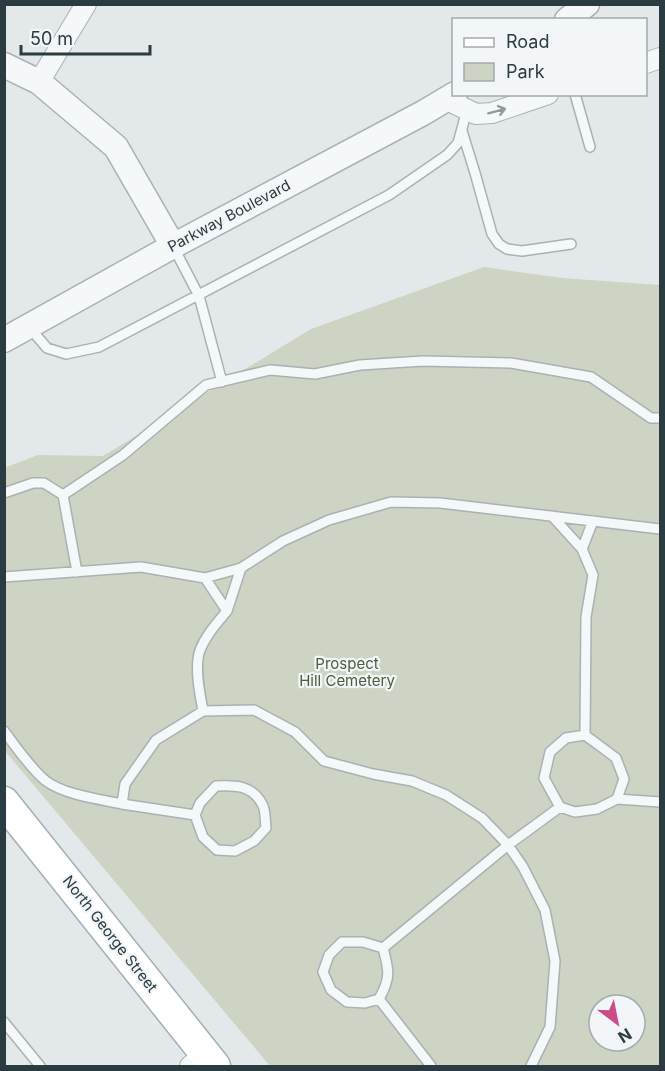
<svg xmlns="http://www.w3.org/2000/svg" width="665" height="1071" viewBox="0 0 665 1071" font-family="Inter,sans-serif">
	<style>
		.green { fill: #cdd4c4; fill-rule: evenodd }
		.lines { fill: none; stroke-linecap: round; stroke-linejoin: round }
		.service-casing { stroke: #a8b1b4; stroke-width: 12 }
		.minor-casing { stroke: #a8b1b4; stroke-width: 22 }
		.tertiary-casing { stroke: #a8b1b4; stroke-width: 27 }
		.primary-casing { stroke: #a2b0b6; stroke-width: 33 }
		.service { stroke: #f5f8f9; stroke-width: 9 }
		.minor { stroke: #f5f8f9; stroke-width: 20 }
		.tertiary { stroke: #f5f8f9; stroke-width: 24 }
		.primary { stroke: #fff; stroke-width: 30 }
		.oneway { stroke: #909a9e }
		.labels { text-anchor: middle; stroke-width: 4.5; stroke-linejoin: round; paint-order: stroke }
		.street-label { font-size: 15px; fill: #2b3b42; stroke: #f2f6f8 }
		.park-label { font-size: 15px; fill: #4c5d39; stroke: #f2f6f8 }
	</style>
	<rect width="100%" height="100%" fill="#e3e8ea"/>
	<path class="green" d="M484,267L562,278L660,285V1066H270L5,751L4,468L38,455L103,456L311,329ZM599,1005H635V1041H599Z"/>
	<g class="lines">
		<defs>
			<path id="service" d="M575,94L590,147
				M462,131L475,173L492,234L499,244L507,249L522,251L571,244
				M174,248L199,296L222,382
				M29,327L47,348L66,354L99,347L389,195L447,155L458,143L467,110
				M4,493L33,483H44L63,495
				M552,516L582,549L593,575L586,617L585,735
				M582,549L593,521
				M77,572L63,495L123,455L206,385L270,370L315,374L360,365L423,361L511,363L591,377L651,418H660
				M4,577L141,567L205,578L241,568L283,541L329,520L391,502L440,503L660,529
				M227,611L241,568
				M203,711C200,694 196,676 198,659C199,643 217,623 227,611L205,578
				M4,731C16,747 31,769 46,781C65,795 99,799 122,804
				M617,799L660,802
				M195,815L203,837L217,850L235,851L254,841L266,828C265,821 266,810 262,804C252,785 235,785 216,786L200,803L195,815L122,804L125,784L156,740L203,711L254,710L295,732L324,761L373,774L412,781L446,795L482,818L508,845L560,807L575,812L597,809L617,799L624,779L616,758L585,735L566,738L550,752L544,778L560,807
				M342,942H363L383,948C389,970 391,978 379,999L365,1003L347,1002L331,990L323,972L329,955Z
				M383,948L508,845L523,867L545,910L555,961L550,1027L531,1066
				M379,999L431,1066
				M4,1022L40,1066"/>
			<path id="minor" d="M646,63L660,58
				M39,82L86,4
				M447,100L476,114L492,113L548,94
				M190,1066L205,1054"/>
			<path id="tertiary" d="M567,20L587,4
				M4,65L39,82L116,147L173,246
				M4,340L173,246L423,113L455,94"/>
			<path id="primary" d="M4,802L215,1066"/>
		</defs>
		<use href="#service" class="service-casing"/>
		<use href="#minor" class="minor-casing"/>
		<use href="#tertiary" class="tertiary-casing"/>
		<use href="#primary" class="primary-casing"/>
		<use href="#service" class="service"/>
		<use href="#minor" class="minor"/>
		<use href="#tertiary" class="tertiary"/>
		<use href="#primary" class="primary"/>
	</g>
	<defs><path id="oneway-shaft" d="M-6 0H5M1.5-3L5.5 0L1.5 3" fill="none" stroke-width="1.6" stroke-linecap="round" stroke-linejoin="round" transform="scale(1.5)"/></defs>
	<use class="oneway" href="#oneway-shaft" transform="translate(497 111) rotate(-15)"/>
	<g class="labels">
		<g class="street-label">
			<text transform="translate(229 216) rotate(-28)" y="5">Parkway Boulevard</text>
			<text transform="translate(110 934) rotate(52)" y="5">North George Street</text>
		</g>
		<g class="park-label">
			<text x="347" y="669">Prospect<tspan x="347" dy="17">Hill Cemetery</tspan></text>
		</g>
	</g>
	<rect width="665" height="1071" fill="none" stroke="#2b3b42" stroke-width="12"/>
	<rect x="452" y="18" width="195" height="78" fill="#f2f6f8" stroke="#a2abaf" stroke-width="1.5"/>
	<rect x="464" y="38" width="30" height="9" fill="#ffffff" stroke="#a2abaf" stroke-width="1.5"/>
	<text x="506" y="48" font-size="18" fill="#2b3b42">Road</text>
	<rect x="464" y="63" width="30" height="18" fill="#cdd4c4" stroke="#a2abaf" stroke-width="1.5"/>
	<text x="506" y="78" font-size="18" fill="#2b3b42">Park</text>
	<g transform="translate(617 1023) rotate(148)"><circle r="28" fill="#f2f6f8" stroke="#a2abaf" stroke-width="1.5"/>
	<path d="M0-4.5L10 22L0 15L-10 22Z" fill="#ca4d89"/>
	<text y="-9" font-size="16" font-weight="bold" text-anchor="middle" fill="#2b3b42">N</text>
	</g>
	<path d="M21 45v9h129v-9" fill="none" stroke="#2b3b42" stroke-width="3"/>
	<text x="30" y="45" font-size="18" fill="#2b3b42" stroke="#f2f6f8" stroke-width="4.5" paint-order="stroke">50 m</text>
</svg>
